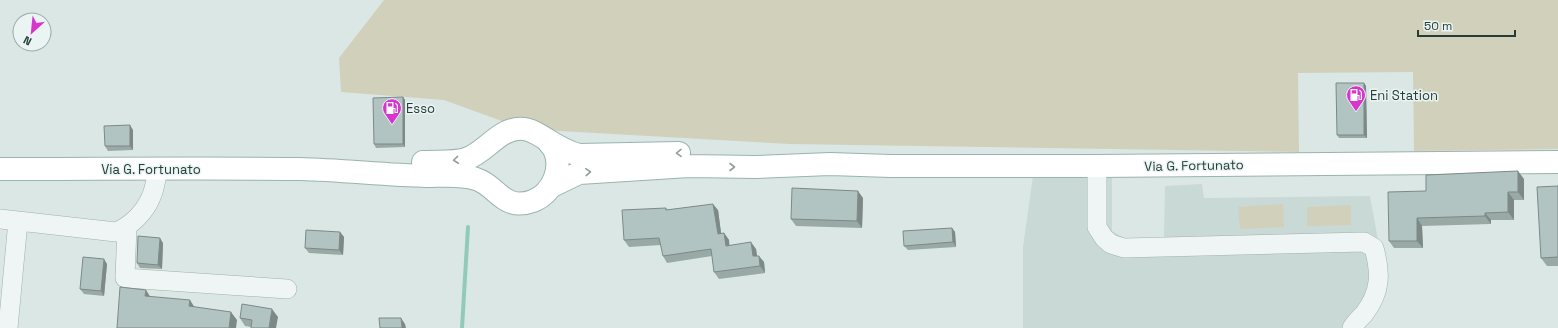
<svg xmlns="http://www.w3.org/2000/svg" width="1558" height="328" viewBox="0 0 1558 328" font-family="'Space Grotesk',sans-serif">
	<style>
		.built { fill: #c9d9d5 }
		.grass { fill: #d1d0bb }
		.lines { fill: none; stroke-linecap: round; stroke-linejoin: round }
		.stream { stroke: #92caba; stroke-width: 4 }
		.minor-casing { stroke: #a0b1ad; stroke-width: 20 }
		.major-casing { stroke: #99b3ae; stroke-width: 24 }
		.minor { stroke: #eef5f4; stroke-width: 19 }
		.major { stroke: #fff; stroke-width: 22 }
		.wall { fill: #99a9a6 }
		.shaded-wall { fill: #7d8987 }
		.building { fill: #b2c4c1; stroke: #7d8987 }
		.oneway { stroke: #929e9c }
		.labels { text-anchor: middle; stroke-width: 3; stroke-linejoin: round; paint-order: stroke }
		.poi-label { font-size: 13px; fill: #243d39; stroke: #eaf4f2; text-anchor: start }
		.street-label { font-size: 13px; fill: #243d39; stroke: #eaf4f2 }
	</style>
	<rect width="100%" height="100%" fill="#dbe7e4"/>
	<path class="built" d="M1033,176L1112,177V231L1124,238L1164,239L1165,186L1202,184L1204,198L1370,196L1387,290L1364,328H1023V247Z"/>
	<path class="grass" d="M384,0H1558V149L1414,151L1413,72L1298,73L1299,152L790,144L524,129L444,100L341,92L339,58Z
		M1283,204L1284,227L1240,229L1238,207Z
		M1351,205V225L1307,226V207Z"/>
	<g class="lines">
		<path class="stream" d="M462,328L468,227"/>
		<defs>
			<path id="minor" d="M1097,166V227L1104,238L1111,244L1124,248L1364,242L1374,248C1381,273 1381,292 1364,314C1360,318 1355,323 1352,328
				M0,219L116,232C131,226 145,212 151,197C155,189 156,178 158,169
				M127,227L125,278L287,289
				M8,328L18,221"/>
			<path id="major" d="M423,162C437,161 453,163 466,159C487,152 500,126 524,129C533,130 539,135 546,139C557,146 567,152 579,155L679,153
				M0,169C100,169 200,168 300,169C342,170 385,175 427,176C443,176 461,174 476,179C497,185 503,212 533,201C553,193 563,168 554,149C552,146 549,143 546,139
				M552,186L579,173L689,166L755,167L830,164L891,166H1097L1558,162"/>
		</defs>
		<use href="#minor" class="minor-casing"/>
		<use href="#major" class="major-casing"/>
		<use href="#minor" class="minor"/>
		<use href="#major" class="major"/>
	</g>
	<path class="wall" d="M1364,83L1366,86L1367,138H1339L1337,135Z
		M403,97L405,100V147L376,148L374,144Z
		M133,130V150L108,151L105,146Z
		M1524,179V200H1514V220H1491V224L1422,226L1423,248H1394L1389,241L1426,191Z
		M1558,186V266H1547L1541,258Z
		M863,198L862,228L796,226L791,219Z
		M666,208L667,210H718L721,233H724L729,240V245L756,249L757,256L764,262L765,273L719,279L714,272L712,256L667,263L663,256L661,245L629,247L624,240Z
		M952,228L955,232L956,247L908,250L904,246Z
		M340,232L344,237L343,255L309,253L305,248Z
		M163,243L162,269L140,268L137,263Z
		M107,264L104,296L84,294L80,289Z
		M278,317L251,327L245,326L240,318Z"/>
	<path class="shaded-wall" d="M1364,83L1366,86L1367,138L1364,135Z
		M403,97L405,100V147L403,144Z
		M130,125L133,130V150L130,146Z
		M1518,171L1524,179V200L1518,192Z
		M858,191L863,198L862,228L857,221Z
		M1508,192L1514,200V220L1508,212Z
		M713,204L718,210L722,240L718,234Z
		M1485,213L1491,220V224L1485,216Z
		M1417,218L1422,226L1423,248L1417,241Z
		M952,228L955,232L956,247L953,242Z
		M340,232L344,237L343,255L339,250Z
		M724,233L729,240L730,252L726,246Z
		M160,238L163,243L162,269L158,265Z
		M751,242L756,249L758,263L753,256Z
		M759,256L764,262L765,273L760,266Z
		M104,259L107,264L104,296L101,291Z
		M146,290L151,298L145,296Z
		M190,300L195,308L189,306Z
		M272,309L278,317L276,328H269Z
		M231,312L237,320L236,328H229Z
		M401,318L405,324L406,328H402Z"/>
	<path class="building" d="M1336,83H1364V135H1337Z
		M403,97V144H374L373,98Z
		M130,125V146H105L104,126Z
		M1518,171V192H1508V212L1485,213V216L1417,218V241H1389L1388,192L1426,191V175Z
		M1558,186V257L1541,258L1537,187Z
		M792,188L858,191L857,221L791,219Z
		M713,204L718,234L724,233L726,246L751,242L753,256H759L760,266L714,272L711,249L663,256L659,238L624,240L622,210L666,208V210Z
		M952,228L953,242L904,246L903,231Z
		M306,230L340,232L339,250L305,248Z
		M138,236L160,238L158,265L137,263Z
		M83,257L104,259L101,291L80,289Z
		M120,287L146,290L145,296L190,300L189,306L231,312L229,328H117Z
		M242,304L272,309L269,328H251L252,320L240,318Z
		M379,318H401L402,328H380Z"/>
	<defs><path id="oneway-chevron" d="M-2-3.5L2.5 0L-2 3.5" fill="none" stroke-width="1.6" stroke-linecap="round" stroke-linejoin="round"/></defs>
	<g class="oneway">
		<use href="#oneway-chevron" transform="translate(679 153) rotate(179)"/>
		<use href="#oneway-chevron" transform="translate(456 160) rotate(174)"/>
		<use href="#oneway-chevron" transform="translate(732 167)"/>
		<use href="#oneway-chevron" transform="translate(588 172) rotate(-3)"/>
	</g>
	<defs>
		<symbol id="fuel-pin" viewBox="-11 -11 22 30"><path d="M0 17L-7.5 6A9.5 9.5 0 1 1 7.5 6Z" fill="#d735ce" stroke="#eaf4f2"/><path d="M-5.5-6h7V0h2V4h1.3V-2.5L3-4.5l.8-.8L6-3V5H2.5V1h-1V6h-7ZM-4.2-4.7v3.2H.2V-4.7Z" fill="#fff"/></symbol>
	</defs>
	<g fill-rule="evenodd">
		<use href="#fuel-pin" x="1345" y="84" width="22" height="30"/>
		<use href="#fuel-pin" x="381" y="97" width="22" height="30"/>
	</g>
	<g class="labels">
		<g class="poi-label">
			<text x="1370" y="100">Eni Station</text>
			<text x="406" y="113">Esso</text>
		</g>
		<g class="street-label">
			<text transform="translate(1194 165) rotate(-1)" y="5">Via G. Fortunato</text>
			<text x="151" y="174">Via G. Fortunato</text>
		</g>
	</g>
	<g transform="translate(32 32) rotate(207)"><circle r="19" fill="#eaf4f2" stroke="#9baba8"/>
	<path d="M0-3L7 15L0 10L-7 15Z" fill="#d735ce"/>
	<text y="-6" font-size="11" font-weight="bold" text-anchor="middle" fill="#243d39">N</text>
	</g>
	<path d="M1418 30v6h97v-6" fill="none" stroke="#243d39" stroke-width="2"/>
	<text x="1424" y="30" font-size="12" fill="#243d39" stroke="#eaf4f2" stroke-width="3" paint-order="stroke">50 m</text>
</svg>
